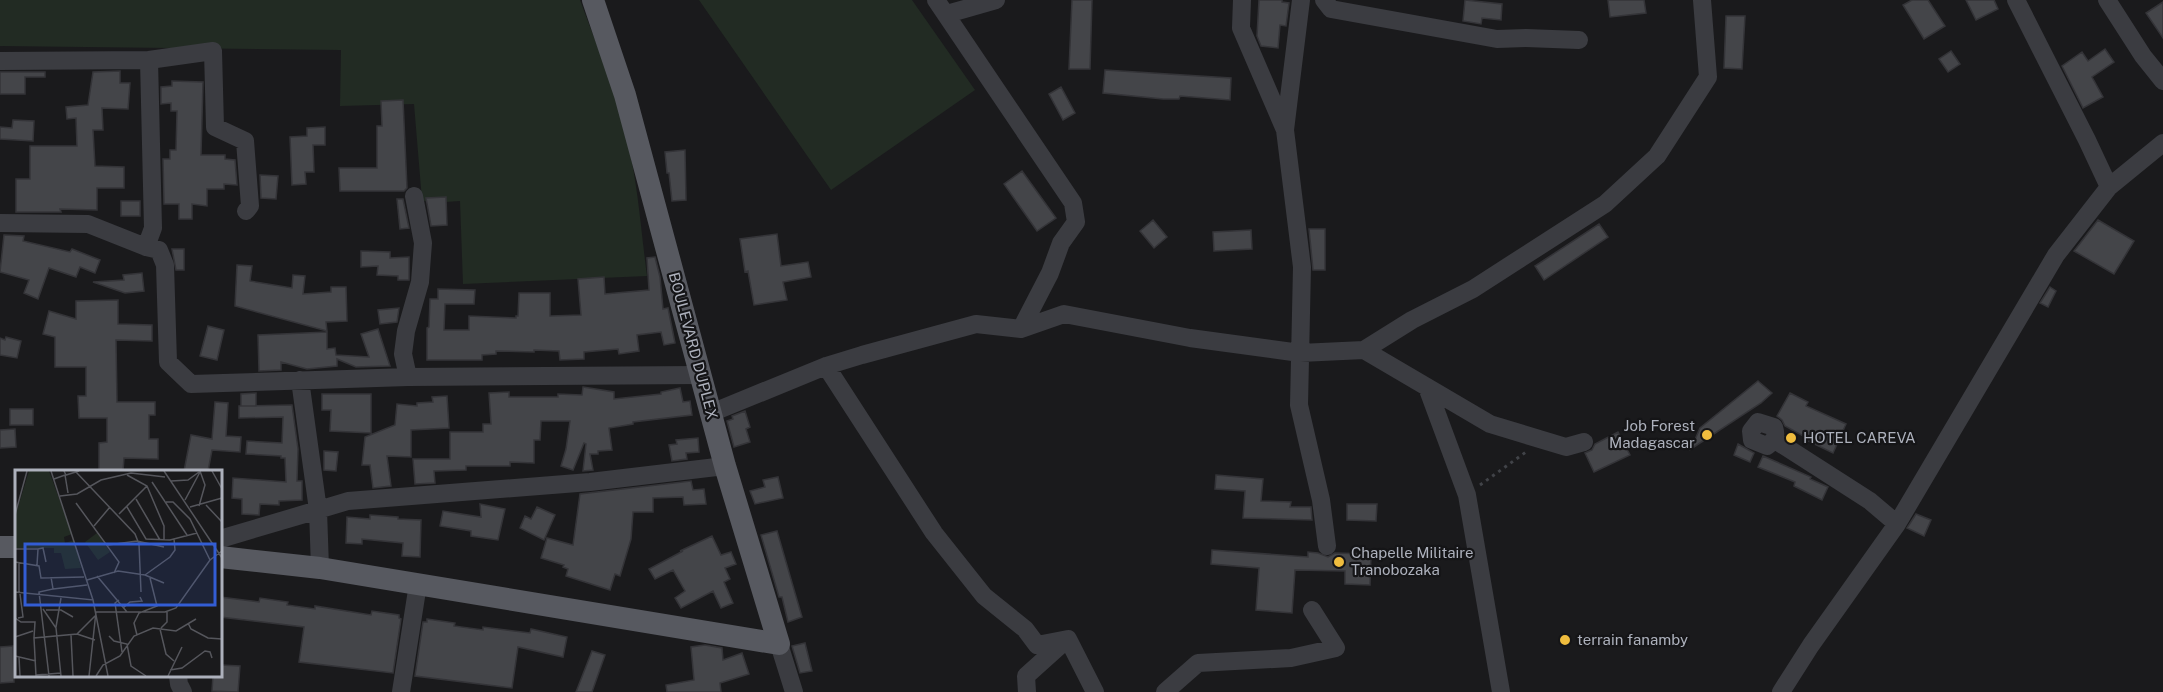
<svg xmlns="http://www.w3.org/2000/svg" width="2163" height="692" viewBox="0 0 2163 692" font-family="'Public Sans',sans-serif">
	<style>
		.green { fill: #222b23 }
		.building { fill: #444549; stroke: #343438; stroke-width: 1.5 }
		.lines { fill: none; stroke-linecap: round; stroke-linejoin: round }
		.path { stroke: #414348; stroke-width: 3; stroke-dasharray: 3 4.5; stroke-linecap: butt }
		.minor { stroke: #3b3c41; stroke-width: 18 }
		.major { stroke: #575960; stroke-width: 22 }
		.poi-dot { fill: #f0bd3e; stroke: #151517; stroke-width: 2 }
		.labels { text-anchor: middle; stroke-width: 4.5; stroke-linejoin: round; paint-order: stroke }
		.street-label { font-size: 15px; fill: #adb1bc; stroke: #151517 }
		.poi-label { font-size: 15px; fill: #adb1bc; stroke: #151517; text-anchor: start }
		.inset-road { fill: none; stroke: #55565c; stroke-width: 1.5 }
		.view { fill: #335dd4; fill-opacity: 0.15; stroke: #335dd4; stroke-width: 3 }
		.inset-edge { fill: none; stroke: #adb1bc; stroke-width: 3 }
	</style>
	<rect width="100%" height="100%" fill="#1a1a1c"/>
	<path class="green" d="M0,0H580C597,46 616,92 627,139C638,184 641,231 647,276L463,284L460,201L430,203L422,200L414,104L340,106L341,50L0,46Z
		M699,0H912L975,90L831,190Z"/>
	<path class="building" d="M1072,0H1092L1090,69H1069Z
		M1259,0H1282V2L1289,3L1286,26L1280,25L1278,48L1261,46L1257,36Z
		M1465,0L1502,4L1501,20L1482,18L1481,24L1463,21Z
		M1608,0H1644L1646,13L1610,17Z
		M1912,0H1928L1945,26L1924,39L1903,5Z
		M1966,0H1994L1998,9L1976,20Z
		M2163,2V38L2146,13Z
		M1726,16H1745L1742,69L1724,68Z
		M2105,49L2114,62L2092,77L2103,97L2083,108L2062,66L2082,52L2088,61Z
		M1951,51L1960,64L1948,72L1939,59Z
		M1105,70L1231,78L1230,100L1180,96L1179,99H1163L1103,93Z
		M120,71V83H130L128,109L102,108L103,130H93L95,166L124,167V188H97V210L60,209L61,212H16V179H30V146H77L76,118L67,119L66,107L88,105L93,72Z
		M0,72H45V77H25V94H0Z
		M172,81L203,82L201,155H225V159L235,160L237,185L224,184V189H207V206L192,204V219H179V204H164L163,159H170V150H176L177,111H171V103L161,104V87L172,86Z
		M1061,87L1075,113L1063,120L1049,94Z
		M403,100L407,188L404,191H340L339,168H377V126H382L381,101Z
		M13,120L34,121L33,141L0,139V127L12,128Z
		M325,127V145H313L314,172H305L306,184L292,185L290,137L307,136V128Z
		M685,150L686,200L672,201L669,173H667L665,152Z
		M1022,171L1056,218L1037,231L1004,184Z
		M260,175L278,176L276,199L261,198Z
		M446,197L447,225L431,226L426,198Z
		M397,199H403L409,228L400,229Z
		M121,201H140V216H121Z
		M1153,220L1167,237L1154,248L1140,231Z
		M2098,220L2134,241L2114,274L2074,251Z
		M1599,224L1608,237L1544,280L1535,266Z
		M1309,229H1325V270H1313Z
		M1251,230L1252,249L1214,251L1213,232Z
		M777,234L781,266L808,262L811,277L783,282L787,300L754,305L748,271L745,272L740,239Z
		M4,235L24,236L23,241L70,252L72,249L100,260L95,273L80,267L76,277L49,268L38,299L24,293L29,280L0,272Z
		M172,249H184V270H176Z
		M361,251L390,252V258L409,257V280H398V276L377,275L378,266L361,267Z
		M655,257L660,277L663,309L668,308L675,343L664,345L661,332L637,335L639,351L619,354L618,349L584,352V359L560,360L559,351L534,350V352L496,351V354L482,355V360H427V328L429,327L430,299H438V289L475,290L474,304H445L444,330H469V316L516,318V316H518L519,293H550V316L581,315L578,279L604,277L605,294L649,290L647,258Z
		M237,265L252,266L250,281L292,288L293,275L305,276L303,294L331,292V287H346L347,321L326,322L327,331L235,306Z
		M142,273L144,291L125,293L93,282L124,280L123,275Z
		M2050,287L2056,291L2048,307L2040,303Z
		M118,300V324L152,325V341L116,340L117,402H155V415H149V439H158V459L124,458L123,471H99V443L107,442V418H79L78,396H86V367H55V337L43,334L49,311L76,319V301Z
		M399,308L397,322L380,324L378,310Z
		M208,326L224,330L217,360L200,356Z
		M378,329L390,366L356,367L337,359V366L307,369L281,362V370L259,371L258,335L327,332V349L335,348L336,355L369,357L361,334Z
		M6,337L21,341L17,358L0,355V338L5,340Z
		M1758,381L1772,393L1761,403L1691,449L1700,428Z
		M583,387L614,392V399L661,394V392L680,388L683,402L690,401L692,415L633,422V424L609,428L612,450L598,451V454H590L593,470L583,471L586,444L584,443L573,470L561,466L566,449L570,421H541L540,440H534V463L510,462V466H466V470L434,471L435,483L415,484L413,459H450V432H483V424H491L489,393L509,392V397H558V394L582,395Z
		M256,393V406H241V394Z
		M1790,393L1808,402L1806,406L1846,424L1833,453L1808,441L1809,439L1785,426L1782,420L1777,416Z
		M322,394H371V433L330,431L331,410H322Z
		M447,396L449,428L411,430V457L387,456L391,486L373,488L370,465H362L365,437L395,425L397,404L417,406V403L433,402L432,397Z
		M215,402L228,403L226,436L241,437L240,452L212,450L208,471H184L191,435L212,439Z
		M292,405L298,449L297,481H302V500L279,501V505L260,504L259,515L242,514V499L232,498L233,478L286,482L285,458H281V456L246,454L247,441L282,443L283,417L239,418V406Z
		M10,409H33V425H10Z
		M745,411L750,427L746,429L750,442L734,447L727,421L733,419L732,416Z
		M15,429L16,447L0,448V430Z
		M1618,432L1630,455L1594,472L1585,453L1592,450L1595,444Z
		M698,438L699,452L686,453L687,459L672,461L669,445L677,444L676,440Z
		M1738,444L1754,453L1750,462L1734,455Z
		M324,451L338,452L336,471L324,470Z
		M1763,456L1811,477L1810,479L1828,487L1822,500L1794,486L1795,482L1758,467Z
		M1216,475L1263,479L1261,501L1291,502L1290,507H1311L1312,520L1243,518L1245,491L1215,489Z
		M778,477L783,498L755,504L750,491L765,487L763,480Z
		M691,481L693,490L704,489L706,504L684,505L683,497L653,498V512H633L631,539L620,576L615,574L610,590L566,576L568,569L563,567L564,565L541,558L547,538L573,545L580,494Z
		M480,504L505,509L498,540L471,536V531L440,526L443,511L481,517Z
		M1347,504H1377L1376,521L1347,520Z
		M537,507L555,515L544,540L520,528L525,516L531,519Z
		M1916,514L1931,520L1924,536L1907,528Z
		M370,515L398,517V519L421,520L420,557L402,556L403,543L362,539V544L346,543L347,517L370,519Z
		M777,531L802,617L788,622L782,597H779L761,535Z
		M712,536L721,555L731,552L736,564L725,568L730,579L724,582L733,603L721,608L713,591L681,608L675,598L685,591L673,570L655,579L649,569L683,551H680Z
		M1212,550L1308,557V552L1318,553L1328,557L1335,553L1371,554L1370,585L1345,584V571L1295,570L1292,613L1256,610L1259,568L1211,564Z
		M220,597L259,602L260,598L288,602L287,605L315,609V606L371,615L372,611L399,615V618L401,619L393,673L299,662L304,627L220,617Z
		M427,619L455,623L454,626L483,630V627L530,633L531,629L567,637L563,657L518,647L512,688L415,676L423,622H427Z
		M805,643L812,671L800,673L792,646Z
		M705,645L722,648L723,660L742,653L749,674L720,683L721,692H667L666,685L694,680L691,647Z
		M13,646L14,682L0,683V647Z
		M592,651L605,655L592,692H576Z
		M220,665L240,666L238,692L212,691L213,675H220Z"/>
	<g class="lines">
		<path class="path" d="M1480,485L1526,452"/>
		<path class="minor" d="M936,0L1073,203L1076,222L1061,243L1050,273L1021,329
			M1242,0L1241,28L1285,130
			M1301,0L1285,130L1302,267L1299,405L1321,500L1327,546
			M1324,0L1331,9L1497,39L1526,38L1579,40
			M2016,0L2087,140L2109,187
			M2107,0L2143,56L2163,81
			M947,14L996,0
			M149,60L213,51L215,127L245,141L250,206L246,211
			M0,61L149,60L153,228L146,247
			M0,223L88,224L146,247L159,250L165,265L168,362L191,384L408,377L700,375
			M1364,350L1412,320L1473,289L1605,204L1657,156L1708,77L1702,0
			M826,366L934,533L984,596L1025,629L1037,645L1068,639L1095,692
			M408,377L403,354L406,331L420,282L423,243L414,196
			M1427,387L1467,495L1501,692
			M711,413L826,366L862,355L976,324L1021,329L1064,314L1190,338L1300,353L1364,350L1490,424L1566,447L1584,442
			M1758,422L1774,427C1777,437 1775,440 1767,446L1752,440L1751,431Z
			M1775,440L1870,501L1897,524
			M220,539L318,510L300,380
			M320,568L318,510L348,501L590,482L725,466
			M779,644L794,692
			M178,676L179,684L183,692
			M401,692L418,584
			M1027,692L1026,676L1066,640
			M1165,692L1198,663L1291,658L1336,648L1312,610
			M1781,692L1811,645L1897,524L2056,255L2109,187L2163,143"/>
		<path class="major" d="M0,547H16
			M220,557L320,568L779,644L725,466L625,95L593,0"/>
	</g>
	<g class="poi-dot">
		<circle cx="1707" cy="435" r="6"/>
		<circle cx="1791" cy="438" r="6"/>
		<circle cx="1339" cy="562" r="6"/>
		<circle cx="1565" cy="640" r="6"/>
	</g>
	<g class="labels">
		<g class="street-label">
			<text transform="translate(693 346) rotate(75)" y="5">BOULEVARD DUPLEX</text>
		</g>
		<g class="poi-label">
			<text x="1695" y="431" text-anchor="end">Job Forest<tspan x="1695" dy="17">Madagascar</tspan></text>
			<text x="1803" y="443">HOTEL CAREVA</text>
			<text x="1351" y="558">Chapelle Militaire<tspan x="1351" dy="17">Tranobozaka</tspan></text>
			<text x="1577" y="645">terrain fanamby</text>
		</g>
	</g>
	<g transform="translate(15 470)">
		<rect width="207" height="207" fill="#1a1a1c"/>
		<path d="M14,1H34L57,64L49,67L50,73L59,70L66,98L50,99L46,83H39V78H0V47ZM82,63L95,82L83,90L70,72Z" fill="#222b23"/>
		<path class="inset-road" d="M49,1L51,5L64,1M149,1L207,88M197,1L207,19M61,2L120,64L124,74L126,122M112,5L132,16L149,56V70M39,9L50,5L53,23M156,11L173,10L184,2M137,12L172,65M45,26L62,24L86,10L116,3L150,7M121,29L145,70M170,30L185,2M151,32H158L175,49L195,90M61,33L104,92L99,103M191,35L207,52M184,36L190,15L185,1M112,37L131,69L155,70L182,63M175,37L207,28M104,44L132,16M0,45L12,1M79,56L95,37M93,75L122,71L149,77M0,79H23L22,95M23,79L28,78L31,92M0,92L24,96L26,108L69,107M4,93V122M130,105L155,87L160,80L159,69M82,106L112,142M72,110L103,101L130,105L149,113M38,119L72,115M0,122L78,130L36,1M78,130L93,206M104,130L100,133L107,182M108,138L115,132L127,131L125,127M28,139L41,158L46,206M31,140H46L58,147M0,148L6,152H20L19,168M3,148L8,147L5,124M173,153L176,159L193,168L207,169M41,157L46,128M146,158L152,152V142M145,159L151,184L159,191M62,164L80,170M56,165L58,206M122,165L119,153L124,143L142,136L135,108M94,166L99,171L112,174L116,196L131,206M0,167L18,161M0,186L21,191M4,187L5,206M155,200L167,198L190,181L195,182L197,188M21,205L46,203M21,206L19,168L62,164L81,145M34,206L24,122L38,119L36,107M74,206L81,142H150L161,138L195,90L207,81M81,206L88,195L105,186L119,166L138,158L161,161L181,149M153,206L167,177"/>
		<path class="view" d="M10,74H200V135H10Z"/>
		<rect width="207" height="207" class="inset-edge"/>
	</g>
</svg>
